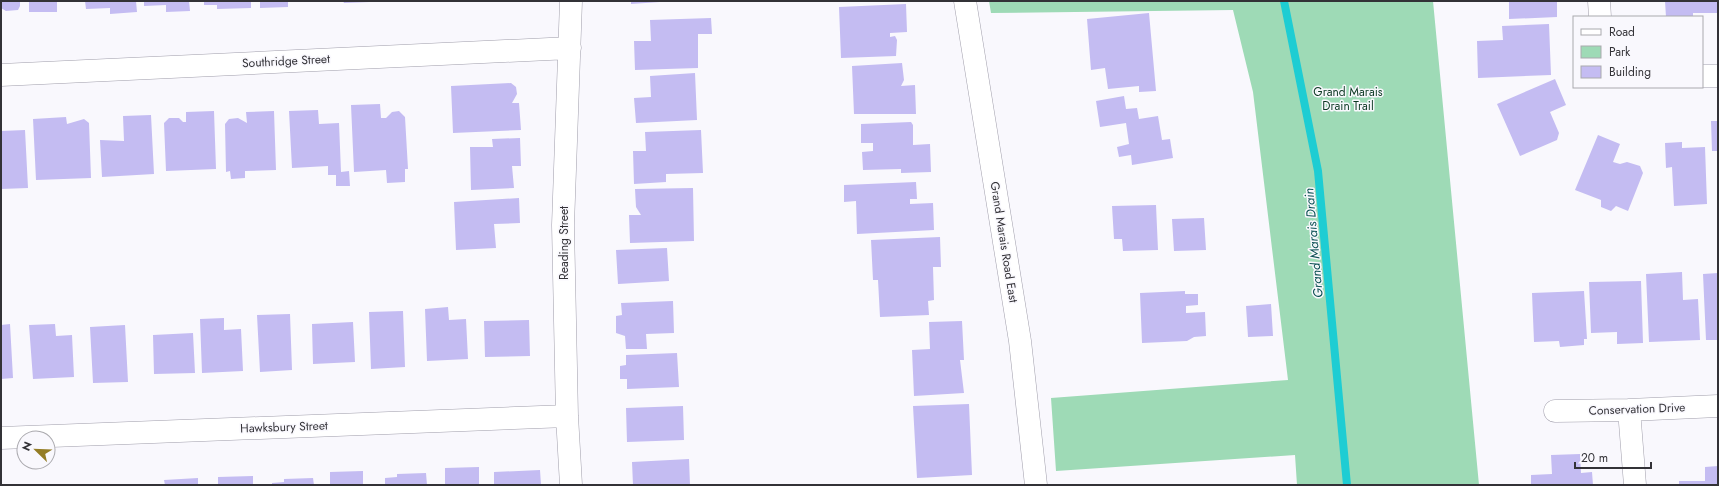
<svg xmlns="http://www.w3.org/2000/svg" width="1719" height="486" viewBox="0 0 1719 486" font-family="Jost,sans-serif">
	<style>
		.green { fill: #9edab6 }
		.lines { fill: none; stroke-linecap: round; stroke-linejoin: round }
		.stream { stroke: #1ecdd3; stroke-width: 8 }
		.building { fill: #c4bcf2 }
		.street-casing { stroke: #a09eab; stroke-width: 23 }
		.secondary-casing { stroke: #a09eab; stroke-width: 23 }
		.street { stroke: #fff; stroke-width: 22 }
		.secondary { stroke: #fff; stroke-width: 22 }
		.labels { text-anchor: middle; stroke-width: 3; stroke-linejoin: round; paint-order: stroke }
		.street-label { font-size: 12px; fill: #333237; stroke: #f9f8fd }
		.park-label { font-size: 12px; fill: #0b3822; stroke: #f9f8fd }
		.water-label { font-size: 13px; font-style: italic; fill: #0a4f52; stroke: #f9f8fd }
	</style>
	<rect width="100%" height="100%" fill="#f9f8fd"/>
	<path class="green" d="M989,1H1433L1479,485H1297L1295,455L1056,471L1051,398L1288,380L1253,92L1233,10L991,13Z"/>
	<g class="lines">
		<path class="stream" d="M1284,1L1318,171L1347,485"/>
	</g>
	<path class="building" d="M1,1H20V6L18,10L6,11L1,8Z
		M29,1H57V12H29Z
		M85,1H136L137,12L110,14V8L86,9Z
		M144,1H189L190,11L166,12V5L144,6Z
		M204,1H251V8L217,9V5H204Z
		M260,1H288V7L260,8Z
		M343,1H370V2L344,3Z
		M631,1H660V2L631,4Z
		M1509,1H1557V17L1509,19Z
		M1665,1H1718V13H1693V17H1666Z
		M906,4L907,32L890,33V37L895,36L897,40L896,56L841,58L839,7Z
		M1149,13L1156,91L1139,92V86L1108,89L1105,68L1091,70L1087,19Z
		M711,18L712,34H698V68L635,70L634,41H651L650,20Z
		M1549,24L1551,75L1478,78L1477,41L1503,40L1502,26Z
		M902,63L904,80L901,86L915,85L916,114H854L852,66Z
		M695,73L697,120L636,123L634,98L651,97L650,76Z
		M1555,79L1566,105L1550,112L1559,133L1557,140L1520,156L1497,104Z
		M511,83L516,87L517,94L512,103H519L521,130L453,133L451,86Z
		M1124,96L1126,109L1137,108L1139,119L1158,116L1162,140L1170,139L1173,158L1132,165L1131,155L1119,157L1117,147L1129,144L1126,123L1100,127L1096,101Z
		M380,104L381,118H386L392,112L399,111L405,117L408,169H405V182L387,183L386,170L354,172L351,105Z
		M318,110L319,124L339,123L341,172L349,171L350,186H336V175H328V166L292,168L289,111Z
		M214,111L216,169L166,171L164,123L169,118H179L183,122H186V112Z
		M274,111L276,170L245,171V178L231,179L230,171L226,172L225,124L229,119L238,118L247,123L246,112Z
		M151,115L154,174L102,177L100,140L124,141L123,116Z
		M66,117L67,124L84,119L89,123L91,178L36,180L33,119Z
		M1711,121H1718V151H1712Z
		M911,122L913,125V145L930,144L931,172L901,173V169L863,170L862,152L873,151V143H861V124Z
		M25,130L28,188L1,189V131Z
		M701,130L703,173L666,174V182L634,184L633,151H646L645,132Z
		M1598,135L1620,144L1613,162L1620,164L1627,162L1640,166L1643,173L1628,211L1616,206L1611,211L1601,207V200L1575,190Z
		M520,138L521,166H512L514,188L471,190L470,147H493L492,139Z
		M1682,142V148L1705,147L1707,204L1674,206L1672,167L1666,168L1665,143Z
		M916,182L917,199H910V204L933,203L934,230L857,234L856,201L844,202V185Z
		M693,188L694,241L630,243L629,215H641L636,207L635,189Z
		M519,198L520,223L494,224L496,248L456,250L454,202Z
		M1156,205L1158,250L1123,251L1122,239H1114L1112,206Z
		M1204,218L1206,250L1174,251L1172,219Z
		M940,237L941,267H933L934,300L928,301L929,315L880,317L878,280H873L871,240Z
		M667,248L669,281L618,284L616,250Z
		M1682,272L1683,300L1698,299L1700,340L1649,342L1646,274Z
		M1718,273V340H1706L1703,274Z
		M1641,281L1643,343L1617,344V332L1591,333L1589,282Z
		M1185,291V294H1198V305L1186,306V313L1205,312L1206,336L1194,337L1187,341L1142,343L1140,293Z
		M1584,291L1587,339H1584V345L1560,347L1559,341L1534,342L1532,293Z
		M673,301L674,333L646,334L647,349H626L625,336L616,333V316L622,315L621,303Z
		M1271,304L1273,336L1248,337L1246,306Z
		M448,307L449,320L466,319L468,359L427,361L425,309Z
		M403,311L405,367L371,369L369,312Z
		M290,314L292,370L260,372L257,315Z
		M224,318V330L241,329L243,371L202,373L200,319Z
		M529,320L530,356L485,357L484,321Z
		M962,321L964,360H960L964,393L914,396L912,350L930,349L929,322Z
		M353,322L355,362L313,364L312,324Z
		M10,324L13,378L1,379V325Z
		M55,324L56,336L72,335L74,377L33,379L29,325Z
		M125,325L128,382L93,383L90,327Z
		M193,333L195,373L154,374L153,335Z
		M677,353L679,387L627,389V379H620V366L626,365V355Z
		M969,404L972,475L917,478L913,406Z
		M683,406L684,440L627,442L626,408Z
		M1580,454L1581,473L1592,472L1593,485H1531V475L1552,474L1551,455Z
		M689,459L690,485H633L632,462Z
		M1718,466V485H1679V481H1705V467Z
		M479,467V485H445V468Z
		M540,470L541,485H494V472Z
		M363,471V485H330V472Z
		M426,473L427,485H385V478L397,477V474Z
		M253,476V485H218V477Z
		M198,478V485H165L164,480Z
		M313,478L314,485H272V483L284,482V479Z"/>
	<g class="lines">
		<defs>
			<path id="street" d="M1599,1L1600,17
				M1,75L570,48
				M1702,76H1718
				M1629,410L1635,485
				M1555,411L1629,410L1718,406
				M1,438L567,416
				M571,485L567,416L563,225L571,1"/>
			<path id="secondary" d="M965,1L1020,341L1036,485"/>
		</defs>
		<use href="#street" class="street-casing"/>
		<use href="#secondary" class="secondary-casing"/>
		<use href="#street" class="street"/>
		<use href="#secondary" class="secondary"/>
	</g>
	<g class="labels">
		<g class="street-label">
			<text transform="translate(286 61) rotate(-3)" y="4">Southridge Street</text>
			<text transform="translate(1004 242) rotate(81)" y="4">Grand Marais Road East</text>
			<text transform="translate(564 243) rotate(-90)" y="4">Reading Street</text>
			<text transform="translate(1637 409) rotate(-2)" y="4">Conservation Drive</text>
			<text transform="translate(284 427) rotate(-2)" y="4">Hawksbury Street</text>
		</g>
		<g class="park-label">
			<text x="1348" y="96">Grand Marais<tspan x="1348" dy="14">Drain Trail</tspan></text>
		</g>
		<g class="water-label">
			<text transform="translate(1313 243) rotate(-95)" y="5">Grand Marais Drain</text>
		</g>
	</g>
	<rect width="1719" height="486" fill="none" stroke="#333237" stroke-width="4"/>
	<rect x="1573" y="16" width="130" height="72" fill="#f9f8fd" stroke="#aaa9ae"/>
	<rect x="1581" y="29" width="20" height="6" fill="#ffffff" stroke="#aaa9ae"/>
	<text x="1609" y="36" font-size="12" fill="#333237">Road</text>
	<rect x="1581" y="46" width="20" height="12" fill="#9edab6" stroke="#aaa9ae"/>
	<text x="1609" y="56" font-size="12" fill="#333237">Park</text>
	<rect x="1581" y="66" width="20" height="12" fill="#c4bcf2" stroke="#aaa9ae"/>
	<text x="1609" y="76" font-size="12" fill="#333237">Building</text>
	<g transform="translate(36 450) rotate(293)"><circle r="19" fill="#f9f8fd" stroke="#aaa9ae"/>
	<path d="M0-3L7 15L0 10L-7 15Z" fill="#947d25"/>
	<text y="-6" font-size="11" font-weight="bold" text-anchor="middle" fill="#333237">N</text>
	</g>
	<path d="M1575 462v6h76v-6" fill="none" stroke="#333237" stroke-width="2"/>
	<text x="1581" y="462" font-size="12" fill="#333237" stroke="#f9f8fd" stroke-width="3" paint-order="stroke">20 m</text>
</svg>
